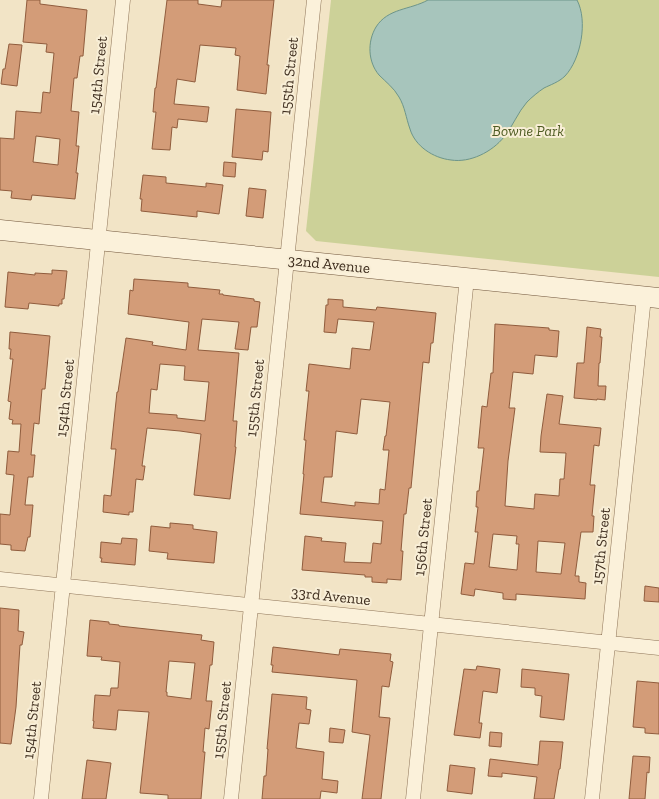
<svg xmlns="http://www.w3.org/2000/svg" width="659" height="799" viewBox="0 0 659 799" font-family="'Zilla Slab',serif">
	<style>
		.green { fill: #ccd198 }
		.water { fill: #a7c5bc; stroke: #6d958a }
		.building { fill: #d39c78; stroke: #905c3d; fill-rule: evenodd }
		.lines { fill: none; stroke-linecap: round; stroke-linejoin: round }
		.street-casing { stroke: #8f7559; stroke-width: 15 }
		.secondary-casing { stroke: #71563c; stroke-width: 21 }
		.street { stroke: #fbf1da; stroke-width: 14 }
		.secondary { stroke: #fbf1da; stroke-width: 20 }
		.labels { text-anchor: middle; stroke-width: 4; stroke-linejoin: round; paint-order: stroke }
		.street-label { font-size: 15px; fill: #3e2d1e; stroke: #f8eed6 }
		.park-label { font-size: 15px; font-style: italic; fill: #4f5c23; stroke: #f8eed6 }
	</style>
	<rect width="100%" height="100%" fill="#f2e4c6"/>
	<path class="green" d="M331,0H659V277L316,241L306,231Z"/>
	<path class="water" d="M428,0H577C588,21 581,59 565,76C559,82 550,85 544,88C538,92 532,97 527,102C518,112 513,126 504,137C492,152 470,163 451,160C433,158 415,146 410,129C406,118 405,107 399,97C394,88 386,82 379,75C368,62 367,42 376,27C388,8 410,10 428,0Z"/>
	<path class="building" d="M27,0H40V4L87,10L83,56H80L77,78H74L71,111L79,112L76,146H79L76,173H78L75,199L32,195L31,200L11,198L12,191L0,190V138L14,139L16,111L41,113L43,92L50,93L54,53L46,52L47,44L23,42ZM36,136L60,139L58,165L33,162Z
		M167,0H198V4L221,7L222,0H274L267,65H269L266,94L237,90L240,56L235,55L236,48L200,45L195,82L177,79L174,104L209,107L207,122L178,119L177,128L172,127L170,150L152,149L156,112H153L155,88H156Z
		M9,44L22,45L17,86L1,84L3,69H5Z
		M236,109L271,112L268,152L263,151L262,160L232,157Z
		M224,162L236,163L235,177L223,176Z
		M143,175L166,177V183L206,187V183L223,185L219,214L197,211V217L141,211L142,199H140Z
		M249,188L266,190L263,218L246,216Z
		M52,270L67,271L64,299H62V304H59V306L29,303L28,309L5,307L8,272L35,275V273L52,274Z
		M134,279L188,283V287L220,290L219,294H223V295L254,299V301L260,302L257,327H251L248,350L235,349L239,322L202,319L198,350L239,353L233,421H237L235,447H236L230,499L194,495L201,434L180,431L147,428L142,466H145L143,480L136,479L133,512H129V515L103,512L104,495L111,496L116,449H111L117,392H118L126,338L153,342L152,345L186,350L189,322L128,314L130,290L133,291ZM160,364L185,366L184,380L209,382L205,421L177,418V415L149,413L151,389L157,390Z
		M328,299L343,300V307L376,310L377,307L436,313L433,343H431L429,363L423,362L411,488H409L406,514H404L401,551H403L401,580L387,579V583L372,582V577H365V575L302,570L305,536L322,538L321,541L346,543L344,562L371,563L373,543L381,544L383,521L300,514L304,474H303L306,440H304L309,391H306L309,364L350,369L352,348L370,350L374,322L338,319L336,333L324,332L326,305H328ZM361,399L390,402L386,436H385L383,450H389L385,490L380,489L379,504L355,502V506L321,502L324,477H332L336,431L357,434Z
		M495,324L549,328V330L559,331L557,357L535,355L533,374L513,372L509,408H515L508,461L505,506L534,509L535,494L559,496L560,479H564L566,453L540,452L541,436L547,394L563,396L559,424L601,428L599,446L594,445L590,485H595L592,516H594L593,532H581L575,576H579V582L586,583L585,599L516,594V600L503,599V593L475,589L474,596L461,594L465,563L474,564L478,532H475L478,507H476L477,491H479L484,448H478L482,406L487,407L491,373H493ZM493,534L517,536L516,544H519L517,570L489,567ZM538,541L565,543L561,574L536,572Z
		M587,327L601,329L600,337H602L600,363H599L598,386H606L605,400L597,399V400L574,398L577,363H584Z
		M10,332L50,336L45,389H42L39,424L34,423L31,455H35L33,477H28L25,505H33L30,537H28L25,551L11,550V545L0,544V514L10,515L14,475L6,474L8,451L19,452L21,424H12L13,420L9,419L11,402L8,401L13,359H10L11,349H9Z
		M170,523L193,525V529L217,532L214,563L167,559L168,553L149,551L151,526L170,528Z
		M122,538L137,539L135,565L101,562L102,558H100L101,542L121,544Z
		M645,586L659,588V602L644,601Z
		M0,608L19,610L18,631L24,632L22,645H20L16,707L11,744L0,743Z
		M90,620L109,622V624L119,625V626L202,635L201,640L214,642L212,665H210L206,701H212L209,729L205,728L203,752H205L201,799H168V795L140,793L149,712L118,710L116,730L93,728L94,721H93L95,695L110,696L111,688H118L120,662L101,660L102,657L87,656ZM169,661L195,663L191,699L167,696V692H166Z
		M273,647L339,655L340,649L391,654L390,661L393,662L389,687L382,686L379,717L390,718L381,799H362L370,735L352,732L357,680L272,672L273,665H271Z
		M477,666L500,669L497,693L483,691L479,723H482L480,738L454,735L464,669L476,670Z
		M522,669L569,674L564,720L540,717L542,696L535,695V688L521,687Z
		M637,681L659,683V734L645,733V728L633,727Z
		M272,694L307,697L306,709L311,710L309,724L299,723L296,748L324,752L322,779L338,781L337,793L321,791L320,799H262L264,776H266L268,749H267Z
		M330,728L345,730L343,743L329,742Z
		M490,732L502,733L501,747L489,746Z
		M540,741L563,742L560,769H559L554,799H534L537,777L502,773V777L488,776L490,759L538,765Z
		M633,756L650,757L649,773L647,772L645,799H629Z
		M87,760L111,763L106,799H82Z
		M450,765L475,768L472,794L447,791Z"/>
	<g class="lines">
		<defs>
			<path id="street" d="M0,579L659,648
				M41,799L123,0
				M231,799L314,0
				M413,799L467,278
				M592,799L644,297"/>
			<path id="secondary" d="M0,230L659,298"/>
		</defs>
		<use href="#street" class="street-casing"/>
		<use href="#secondary" class="secondary-casing"/>
		<use href="#street" class="street"/>
		<use href="#secondary" class="secondary"/>
	</g>
	<g class="labels">
		<g class="street-label">
			<text transform="translate(98 75) rotate(-84)" y="5">154th Street</text>
			<text transform="translate(289 76) rotate(-84)" y="5">155th Street</text>
			<text transform="translate(329 264) rotate(6)" y="5">32nd Avenue</text>
			<text transform="translate(65 398) rotate(-84)" y="5">154th Street</text>
			<text transform="translate(255 398) rotate(-84)" y="5">155th Street</text>
			<text transform="translate(423 537) rotate(-84)" y="5">156th Street</text>
			<text transform="translate(601 546) rotate(-84)" y="5">157th Street</text>
			<text transform="translate(331 596) rotate(6)" y="5">33rd Avenue</text>
			<text transform="translate(32 720) rotate(-84)" y="5">154th Street</text>
			<text transform="translate(222 720) rotate(-84)" y="5">155th Street</text>
		</g>
		<g class="park-label">
			<text x="528" y="136">Bowne Park</text>
		</g>
	</g>
</svg>
